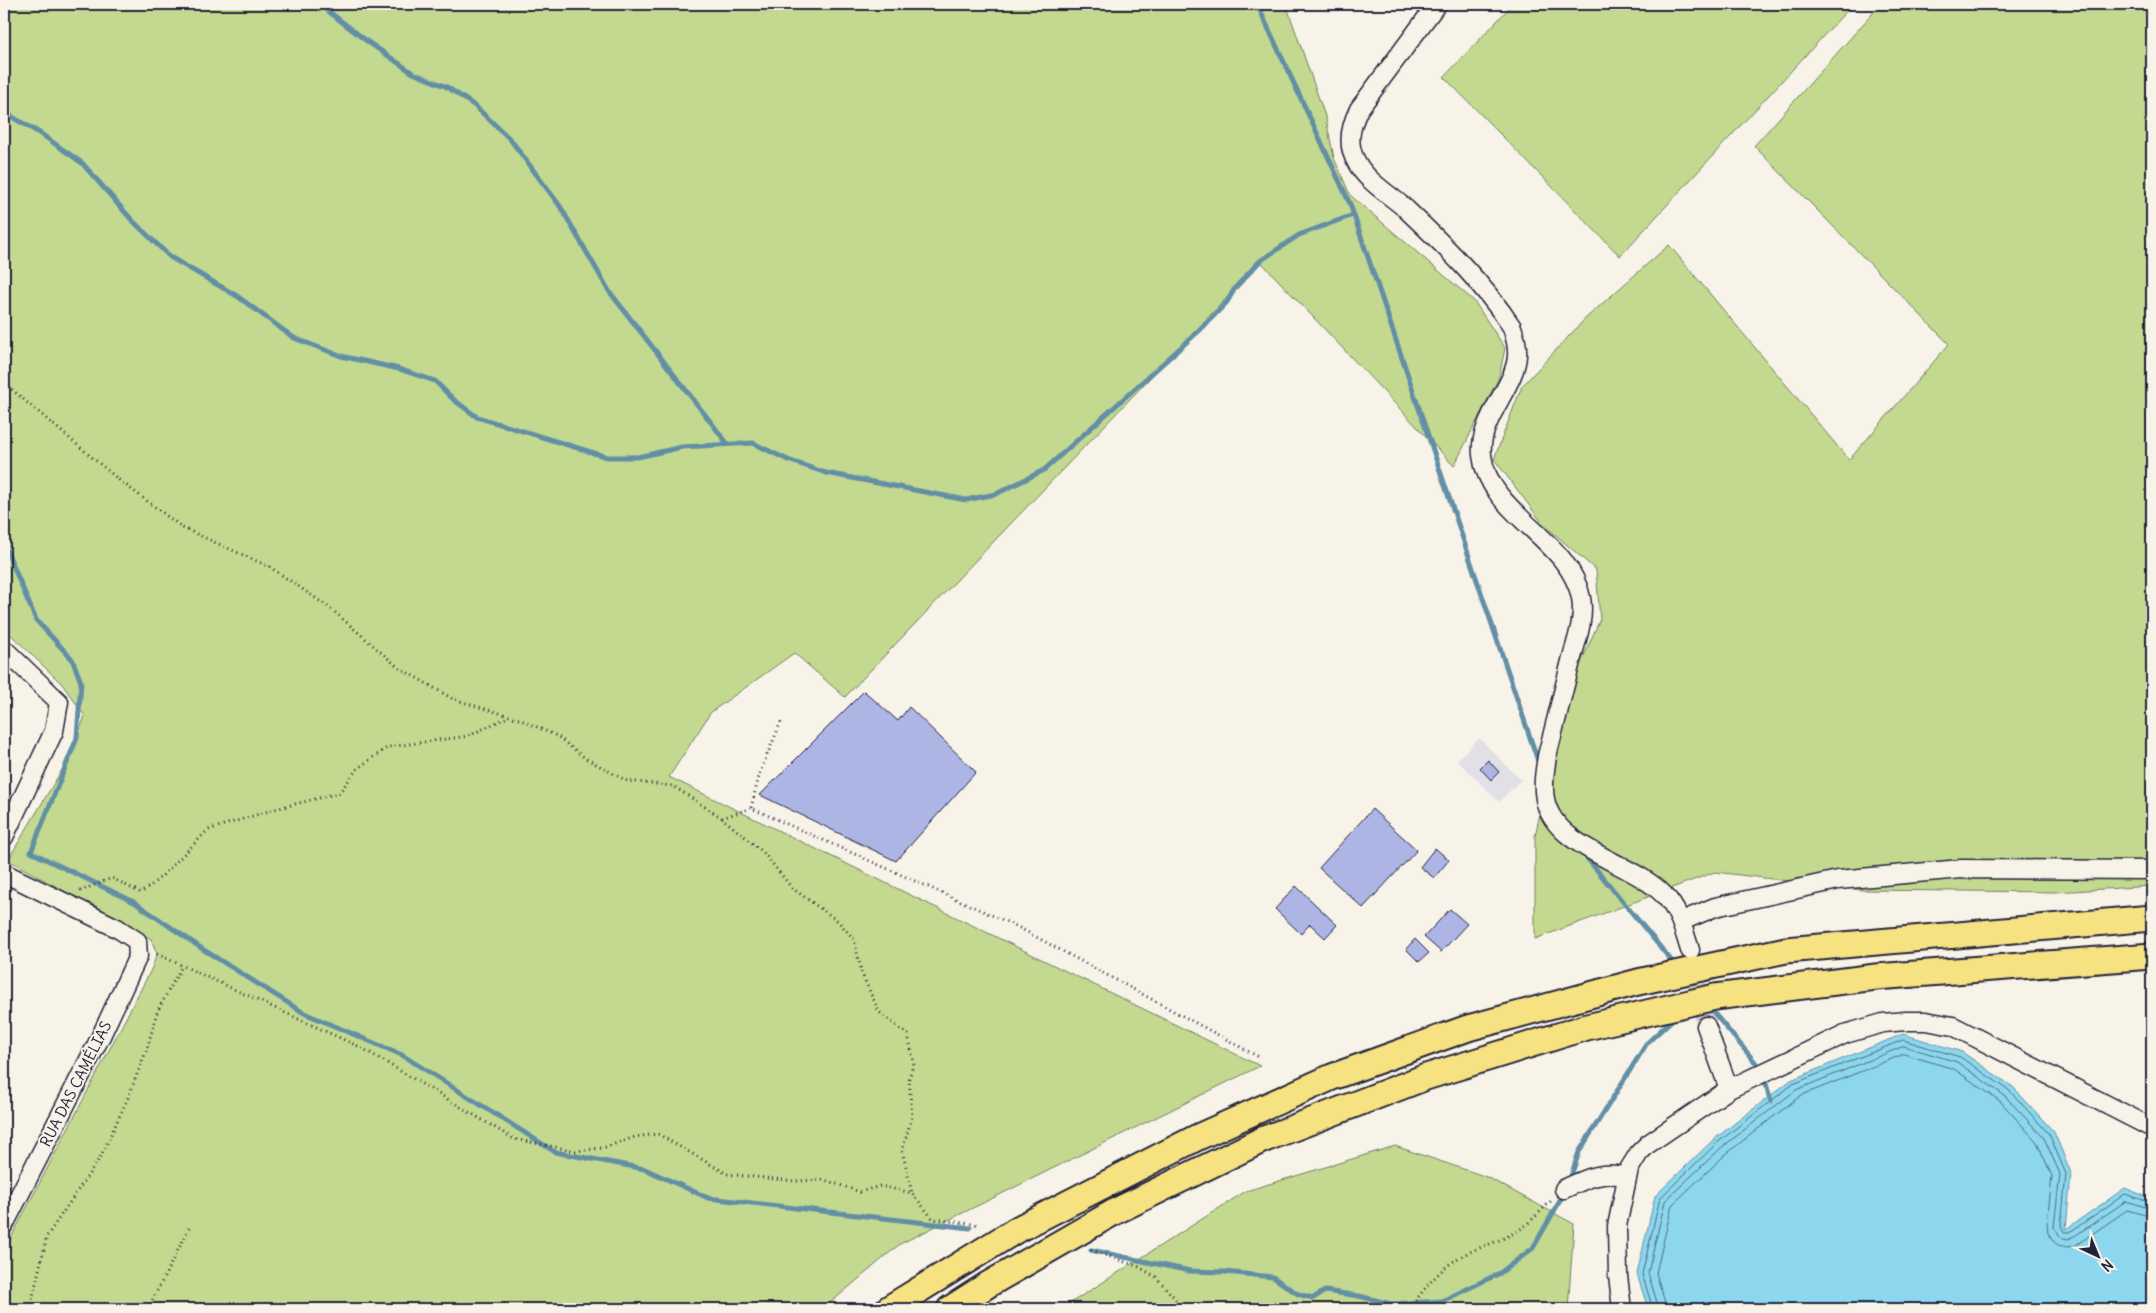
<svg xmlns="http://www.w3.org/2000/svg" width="2156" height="1313" viewBox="0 0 2156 1313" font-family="Delius,sans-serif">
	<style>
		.built { fill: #e1e0e7 }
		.green { fill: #c3d98f; stroke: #727e65 }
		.water { fill: #8cd7ed; stroke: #628fa6 }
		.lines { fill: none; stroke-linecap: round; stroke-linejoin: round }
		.shore { stroke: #4c6a82; stroke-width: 1 }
		.stream { stroke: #628fa6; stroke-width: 5 }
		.building { fill: #adb5e5; stroke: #22223b }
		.minor-tunnel { stroke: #ccc9c5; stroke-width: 18; stroke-dasharray: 18 9; stroke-linecap: butt }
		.minor-casing { stroke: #22223b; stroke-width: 21 }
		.highway-casing { stroke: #22223b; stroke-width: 29 }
		.path { stroke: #22223b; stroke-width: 3; stroke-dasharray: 1 4; stroke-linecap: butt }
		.minor { stroke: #f7f3e8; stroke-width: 18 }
		.highway { stroke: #f7e281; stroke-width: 25 }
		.labels { text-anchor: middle; stroke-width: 4; stroke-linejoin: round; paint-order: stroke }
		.street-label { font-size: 15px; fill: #22223b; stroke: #f7f3e8 }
	</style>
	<rect width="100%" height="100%" fill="#f7f3e8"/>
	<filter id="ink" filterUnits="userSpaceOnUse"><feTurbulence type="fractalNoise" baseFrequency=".02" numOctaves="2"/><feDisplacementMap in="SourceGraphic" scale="10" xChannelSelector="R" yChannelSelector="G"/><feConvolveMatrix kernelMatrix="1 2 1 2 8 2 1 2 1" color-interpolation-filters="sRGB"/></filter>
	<g filter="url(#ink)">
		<path class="built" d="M1479,738L1521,780L1499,802L1457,760Z"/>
		<path class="green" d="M4,4H1286L1326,119L1334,158L1350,195L1474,301L1505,348L1499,377L1454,466L1261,262L845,697L794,653L711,712L669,777L1260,1066L900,1244L823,1309H4V1251L151,970L157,954L151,939L8,860L69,758L85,716L62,684L4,628Z
			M1513,4H1853L1620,256L1444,77Z
			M1881,4H2147L2152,9V886L2056,892L1862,890L1715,872L1535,939V836L1566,697L1600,619L1596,570L1544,525L1494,459L1522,386L1586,318L1669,245L1849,460L1949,344L1754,146Z
			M1395,1146L1487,1177L1574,1224L1568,1309H1061L1246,1191Z"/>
		<path class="water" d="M1903,1034L1962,1052L2013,1087L2054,1132L2071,1173L2066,1229L2125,1188L2152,1199V1309H1648L1637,1274L1655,1196L1713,1140L1791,1080Z"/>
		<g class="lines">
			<path class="shore" d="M1653,1309L1642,1274L1660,1198L1717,1143L1793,1084L1903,1040L1960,1057L2010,1091L2049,1134L2066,1174L2061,1226L2064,1232H2070L2125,1194L2152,1203
				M1659,1309L1648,1273L1665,1201L1721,1148L1796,1090L1904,1046L1957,1062L2005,1096L2044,1138L2060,1174L2054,1227L2060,1237L2068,1239L2073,1237L2126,1201L2152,1209
				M1667,1309L1656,1273L1672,1205L1726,1154L1800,1096L1904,1054L1954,1069L2000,1101L2037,1142L2052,1176L2047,1225L2048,1233L2052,1240L2058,1245L2068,1247L2076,1245L2127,1210L2152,1217"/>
			<path class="stream" d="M319,4L368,42L413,73L447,87L475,106L510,139L560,206L609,291L727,443
				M1257,4L1350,204L1540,767
				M4,112L41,134L82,163L131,219L170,257L237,296L294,338L341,356L399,369L435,381L454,400L477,417L607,457H638L682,447L753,443L788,460L826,473L966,500L996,494L1044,470L1199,331L1227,302L1235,288L1260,261L1299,235L1353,215
				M4,544L36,620L72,659L81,682L77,738L31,852L134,902L204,950L304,1013L402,1055L555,1152L645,1169L708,1198L970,1228
				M1582,852L1675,965
				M1713,1012L1761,1069
				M1766,1084L1771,1101
				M1569,1182L1579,1152L1647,1043L1673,1019
				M1091,1250L1190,1271L1225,1272L1273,1277L1298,1294L1313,1298L1325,1291L1359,1296L1391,1304L1442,1301L1500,1273L1533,1248L1565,1192"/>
		</g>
		<path class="building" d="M864,691L898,721L909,707L976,772L896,861L760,795Z
			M1488,760L1499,772L1491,780L1480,768Z
			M1372,809L1417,850L1363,908L1319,868Z
			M1435,848L1449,860L1434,878L1420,867Z
			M1296,886L1337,925L1325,938L1310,924L1301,934L1275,909Z
			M1450,909L1467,924L1441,952L1424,937Z
			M1415,939L1429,953L1419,962L1406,949Z"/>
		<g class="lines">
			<path class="minor-tunnel" d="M1692,958L1706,1026"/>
			<defs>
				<path id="minor" d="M1437,4L1359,109C1350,127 1346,145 1357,163C1367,182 1392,196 1407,210C1445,246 1483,283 1512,327C1515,337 1518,346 1517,356C1515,387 1478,420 1482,455C1488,514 1570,539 1581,598C1585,619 1576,642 1571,661C1563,693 1555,725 1547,756C1545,770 1542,784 1545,799C1554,849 1633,862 1664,895C1679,910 1684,931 1690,950
					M4,649L59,702L54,731L4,837
					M4,873L117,928L137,941L138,956L100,1038L4,1225
					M1682,921L1715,907L1838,880L1961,869L2152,870
					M1706,1026L1729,1089
					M1564,1189C1585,1179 1603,1170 1627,1177
					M1622,1309L1618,1276L1617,1226L1629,1169L1639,1153L1648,1144L1729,1089L1845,1034L1883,1023L1906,1021H1926L1953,1026L2152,1128"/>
				<path id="highway" d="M888,1309L1018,1229L1198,1137L1332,1077L1468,1028L1638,982L1786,950L2152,918
					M950,1309L989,1284L1116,1211L1262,1140L1426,1077L1587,1027L1715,997L1876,977L2152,956"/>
			</defs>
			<use href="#minor" class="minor-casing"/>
			<use href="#highway" class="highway-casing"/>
			<path class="path" d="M4,383L119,480L183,528L270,567L330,608L398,667L453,699L519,719L557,736L585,758L627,781L673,786L722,818L763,852L792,888L838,921L854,939L862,974L879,1012L908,1035L914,1063L909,1078L912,1117L902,1150L912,1193
				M781,722L760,772L751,808L1014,925L1259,1057
				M722,818L751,808
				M80,891L112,878L141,893L160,878L208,830L275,809L339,793L358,768L388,747L468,736L508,717
				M157,954L362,1048L514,1139L576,1151L603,1148L635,1137L658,1134L727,1174L794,1181L825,1180L860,1192L880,1186L912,1193L933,1219L980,1225
				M1091,1250L1139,1267L1156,1277L1181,1305L1205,1309
				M30,1309L47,1236L101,1156L127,1100L147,1049L157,1012L182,966
				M148,1309L189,1228
				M1409,1309C1423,1291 1435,1274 1454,1261C1472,1248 1495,1244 1514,1233C1529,1225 1540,1211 1552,1200"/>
			<use href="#minor" class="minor"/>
			<use href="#highway" class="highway"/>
		</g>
	</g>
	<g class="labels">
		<g class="street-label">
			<text transform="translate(76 1084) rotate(-63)" y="5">RUA DAS CAMÉLIAS</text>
		</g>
	</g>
	<rect width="2156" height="1313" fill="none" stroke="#f7f3e8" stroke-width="20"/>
	<rect x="10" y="10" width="2136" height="1293" fill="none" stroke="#22223b" stroke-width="2" filter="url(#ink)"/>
	<g transform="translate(2098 1256) rotate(136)" stroke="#f7f3e8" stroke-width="4" paint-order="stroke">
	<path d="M0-4L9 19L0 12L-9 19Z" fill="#22223b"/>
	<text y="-8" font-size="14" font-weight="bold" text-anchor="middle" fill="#22223b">N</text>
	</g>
</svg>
